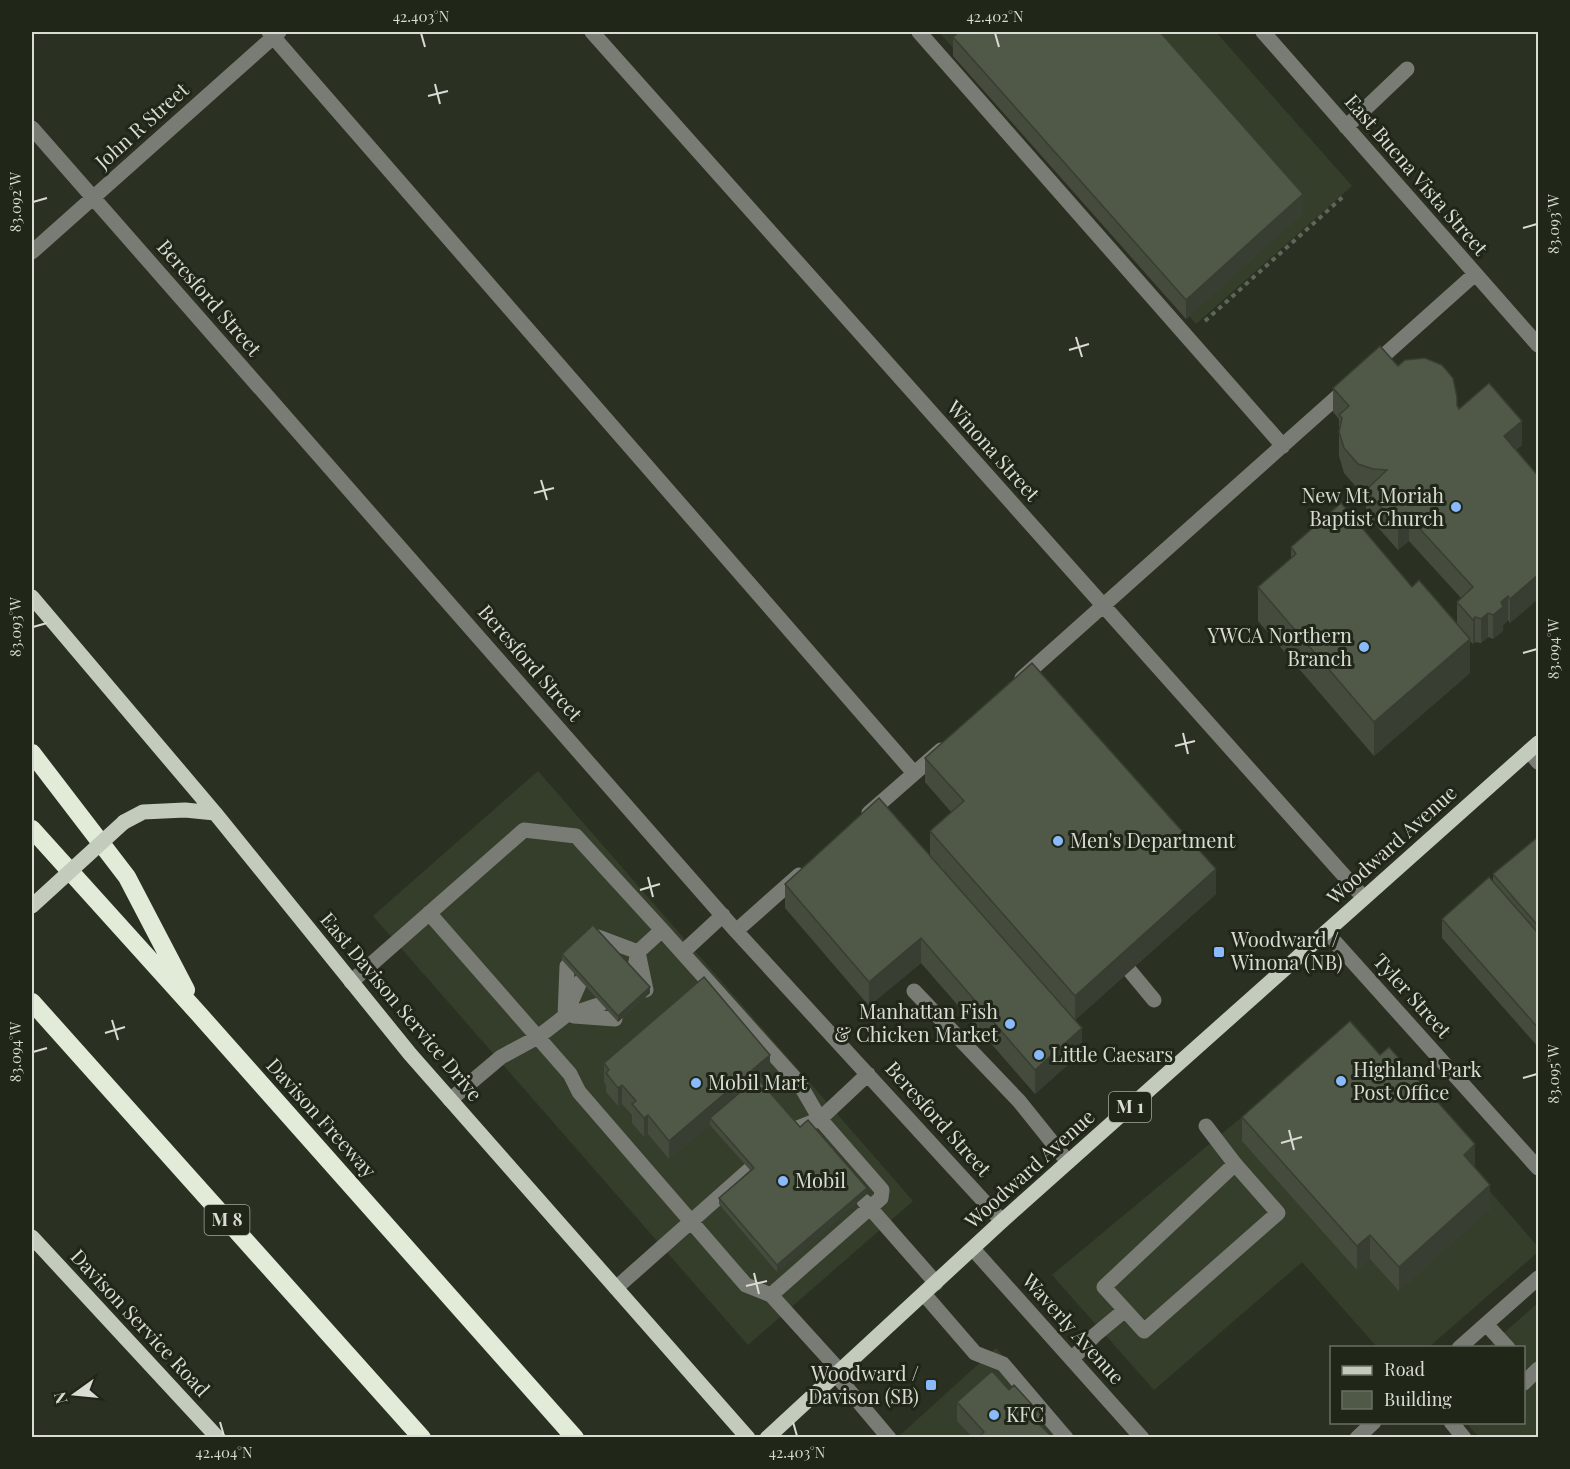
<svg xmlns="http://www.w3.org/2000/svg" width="1570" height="1469" viewBox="0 0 1570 1469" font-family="'Playfair Display',serif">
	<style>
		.built { fill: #353e2a }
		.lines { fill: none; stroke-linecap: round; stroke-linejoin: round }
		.path { stroke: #606659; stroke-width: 4; stroke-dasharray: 4.5 4.5; stroke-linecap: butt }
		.minor { stroke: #787c75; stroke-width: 15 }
		.major { stroke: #c3cbbc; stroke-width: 15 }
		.highway { stroke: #e1ebd8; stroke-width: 18 }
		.major-bridge { stroke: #c3cbbc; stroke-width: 15 }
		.wall { fill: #454c3e }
		.shaded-wall { fill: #383e32 }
		.building { fill: #505848; stroke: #383e32; stroke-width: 1.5 }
		.ticks { fill: none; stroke: #d8dcd3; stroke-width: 2 }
		.poi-dot { fill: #89bafc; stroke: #202719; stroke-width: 2 }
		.labels { text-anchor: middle; stroke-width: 6; stroke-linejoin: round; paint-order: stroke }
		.shield { fill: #202719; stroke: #a1a69b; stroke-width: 1.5 }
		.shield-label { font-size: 18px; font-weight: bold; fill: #d8dcd3 }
		.street-label { font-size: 20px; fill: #d8dcd3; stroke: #202719 }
		.poi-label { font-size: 20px; fill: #d8dcd3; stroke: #202719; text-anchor: start }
		.neatline { fill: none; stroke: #d8dcd3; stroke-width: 2 }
		.ticks-label { font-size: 15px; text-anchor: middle; fill: #d8dcd3 }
	</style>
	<rect width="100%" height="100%" fill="#2a3122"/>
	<path class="built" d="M939,32H1216L1352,186L1196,324Z
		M538,771L913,1201L748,1345L373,916Z
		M1349,1028L1538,1247V1252L1429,1347H1377L1302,1262L1154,1390L1052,1275Z
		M1538,1303V1437H1479L1466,1423L1524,1422V1348L1488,1347Z
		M996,1348L1076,1437L897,1438Z"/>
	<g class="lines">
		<path class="path" d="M1205,321L1345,195"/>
		<path class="minor" d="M269,32L914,773
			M592,32L1364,898
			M919,32L1283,446
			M1263,32L1538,345
			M1346,127L1407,69
			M32,128L736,931L1002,1221
			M32,252L279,32
			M1371,367L1475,274
			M1022,678L1346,389
			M1529,751L1538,762
			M869,813L941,750
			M429,913L570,1074L579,1092L746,1285L771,1295L840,1371
			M736,931L799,875
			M1326,932L1538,1168
			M598,937L638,952L646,990
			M683,952L723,915
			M1130,971L1154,1000
			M633,976L638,952L662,930L799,1083L820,1119L882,1190L881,1198L771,1295
			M351,982L524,830L576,836L662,930
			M914,991L1019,1101L1068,1162
			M569,1007L580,982
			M565,1016L567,966
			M574,1016L615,1019
			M450,1100L501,1057L538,1037L565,1016L601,1004
			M795,1129L820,1119L868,1074
			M864,1201L936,1283
			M973,1249L1142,1438
			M616,1288L749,1170
			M924,1294L975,1353L1003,1364L1066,1438
			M1125,1310L1104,1287L1235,1164
			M1486,1324L1508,1348
			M1459,1348L1538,1278
			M1072,1359L1095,1335L1125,1310L1144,1331L1278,1213L1235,1164L1206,1126
			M836,1375L889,1438
			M1524,1383L1538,1369
			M1451,1422L1464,1438
			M1357,1438L1374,1422"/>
		<path class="major" d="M32,597L215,813L410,1054L748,1438
			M124,822L143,812L185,810L215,813
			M32,1237L218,1438
			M767,1438L1002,1221L1538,743"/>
		<path class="highway" d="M32,753L127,877L186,990
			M32,829L198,1013L575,1438
			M32,1002L422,1438"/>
		<path class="major-bridge" d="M32,906L124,822"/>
	</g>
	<path class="wall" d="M953,37L1303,213L1186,319L953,56Z
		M1398,366L1457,406L1459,409L1522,445L1516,450L1539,477V598L1510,623L1508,620L1503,625V631L1493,639L1488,637L1481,643L1475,642L1473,644L1470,641V673L1374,756L1258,621V587L1291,558V547L1412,587L1457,624V602L1461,598L1409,541L1398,550L1366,514V491L1358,489L1344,473L1339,456V419L1333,412V388Z
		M925,758L1216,894L1075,1020L1082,1052L1035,1094L921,963L869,1006L785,908V884L930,855V831L951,812L925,782Z
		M1539,836V1048L1442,938V919L1493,881V874Z
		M562,954L650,993L618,1022L562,960Z
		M604,1063L770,1074L760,1082L800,1127L867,1194L777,1272L719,1204V1198L750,1170L710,1125L669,1159L648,1134L644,1137L632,1123V1115L622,1104L618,1106L606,1092V1085L604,1082Z
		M1242,1117L1475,1168L1490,1209L1399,1291L1370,1259L1357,1270L1242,1141Z
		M957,1402L1044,1429L1052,1437H972L957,1421Z"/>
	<path class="shaded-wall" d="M1303,194V213L1186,319V300Z
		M1522,421V445L1504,460V436Z
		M1409,517V541L1398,550V526Z
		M1539,574V598L1510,623V599Z
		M1508,596V620L1503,625V631L1493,639V615L1501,602Z
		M1488,613V637L1481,643V619Z
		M1475,617V642L1473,644V620Z
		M1470,639V673L1374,756V722Z
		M1216,869V894L1075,1020V996Z
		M921,938V963L869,1006V982Z
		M650,987V993L618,1022V1016Z
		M1082,1028V1052L1035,1094V1070Z
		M770,1055V1074L713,1122L710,1118V1125L669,1159V1141Z
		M622,1085V1104L618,1106V1088Z
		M648,1115V1134L644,1137V1118Z
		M1475,1144V1169L1464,1155Z
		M1490,1185V1209L1399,1291V1267Z
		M867,1188V1194L777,1272V1265Z
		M1370,1235V1259L1357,1270V1246Z
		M1044,1418V1436L1038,1423Z"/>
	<path class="building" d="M959,32H1160L1303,194L1186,300L953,37Z
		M1380,346L1398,366L1405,360L1425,358L1442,365L1453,378L1457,397V405L1459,409L1489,383L1522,421L1504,436L1539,477V574L1510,599L1508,596L1501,602L1503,607L1493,615L1488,613L1481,619L1475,617L1473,620L1457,602L1473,587L1409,517L1398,526L1366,490L1387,470L1373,469L1358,464L1344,448L1339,432L1342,418L1339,415L1349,406L1333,388Z
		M1341,503L1412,587L1419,580L1470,639L1374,722L1258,587L1296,554L1291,547Z
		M1032,663L1216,869L1075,996L930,831L964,801L925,758Z
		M879,798L1082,1028L1035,1070L921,938L869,982L785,884Z
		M1539,836V927L1493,874Z
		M1489,877L1539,934V1029L1442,919Z
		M593,925L650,987L618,1016L562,954Z
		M704,977L770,1055L669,1141L648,1115L644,1118L632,1104L636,1101L622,1085L618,1088L606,1073L609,1070L604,1063Z
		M1350,1021L1380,1055L1389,1047L1475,1144L1464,1155L1490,1185L1399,1267L1370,1235L1357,1246L1242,1117Z
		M757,1078L800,1127L808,1120L867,1188L777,1265L719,1198L754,1168L710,1118Z
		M992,1371L1009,1390L1014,1385L1044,1418L1038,1423L1052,1437H981L980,1436L984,1432L957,1402Z"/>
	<path class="ticks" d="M421,33L425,47M995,33L999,47M435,84L440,104M428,96L448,91M33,202L47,198M1523,228L1537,224M1076,337L1082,357M1069,350L1089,344M541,480L547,500M534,493L554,488M33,627L47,623M1523,653L1537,649M1183,733L1188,754M1175,746L1195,741M648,877L653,897M640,890L660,884M112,1020L118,1040M105,1033L125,1027M33,1052L47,1048M1523,1078L1537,1074M1289,1130L1294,1150M1281,1143L1302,1137M754,1273L759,1294M746,1286L767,1281M220,1422L224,1436M793,1422L797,1436"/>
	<g class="poi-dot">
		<circle cx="1456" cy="507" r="6"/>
		<circle cx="1364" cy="647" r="6"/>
		<circle cx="1058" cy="841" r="6"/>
		<rect x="1213" y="946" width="12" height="12" rx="3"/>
		<circle cx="1010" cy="1024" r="6"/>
		<circle cx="1039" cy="1055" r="6"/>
		<circle cx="1341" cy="1081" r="6"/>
		<circle cx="696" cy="1083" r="6"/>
		<circle cx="783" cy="1181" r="6"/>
		<rect x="925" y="1379" width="12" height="12" rx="3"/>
		<circle cx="994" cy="1415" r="6"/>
	</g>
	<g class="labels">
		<g class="shield">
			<rect x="1109" y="1092" width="42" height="30" rx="4.5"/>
			<rect x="204.5" y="1205" width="45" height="30" rx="4.5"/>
		</g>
		<g class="shield-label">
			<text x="1130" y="1113">M 1</text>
			<text x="227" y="1226">M 8</text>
		</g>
		<g class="street-label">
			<text transform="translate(142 126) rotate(-42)" y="7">John R Street</text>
			<text transform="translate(1416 175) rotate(49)" y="7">East Buena Vista Street</text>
			<text transform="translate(209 298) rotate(49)" y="7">Beresford Street</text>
			<text transform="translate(993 451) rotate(48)" y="7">Winona Street</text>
			<text transform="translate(530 663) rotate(49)" y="7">Beresford Street</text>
			<text transform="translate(1392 845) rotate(-42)" y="7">Woodward Avenue</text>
			<text transform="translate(1412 996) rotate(48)" y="7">Tyler Street</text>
			<text transform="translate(401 1007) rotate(50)" y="7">East Davison Service Drive</text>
			<text transform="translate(321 1118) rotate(48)" y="7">Davison Freeway</text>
			<text transform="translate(938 1119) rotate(48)" y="7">Beresford Street</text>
			<text transform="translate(1030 1169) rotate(-42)" y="7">Woodward Avenue</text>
			<text transform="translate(140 1323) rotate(47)" y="7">Davison Service Road</text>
			<text transform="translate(1073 1329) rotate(48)" y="7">Waverly Avenue</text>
		</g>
		<g class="poi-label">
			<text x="1444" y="503" text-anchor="end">New Mt. Moriah<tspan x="1444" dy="23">Baptist Church</tspan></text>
			<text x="1352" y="643" text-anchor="end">YWCA Northern<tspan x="1352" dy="23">Branch</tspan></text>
			<text x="1070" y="848">Men's Department</text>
			<text x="1231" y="947">Woodward /<tspan x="1231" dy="23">Winona (NB)</tspan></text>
			<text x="998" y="1019" text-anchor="end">Manhattan Fish<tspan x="998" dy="23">&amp; Chicken Market</tspan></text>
			<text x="1051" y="1062">Little Caesars</text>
			<text x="1353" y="1077">Highland Park<tspan x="1353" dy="23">Post Office</tspan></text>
			<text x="708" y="1090">Mobil Mart</text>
			<text x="795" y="1188">Mobil</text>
			<text x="919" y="1381" text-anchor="end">Woodward /<tspan x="919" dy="23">Davison (SB)</tspan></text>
			<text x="1006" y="1422">KFC</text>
		</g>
	</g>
	<rect width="1570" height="1469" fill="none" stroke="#202719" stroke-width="66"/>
	<rect x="1330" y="1346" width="195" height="78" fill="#202719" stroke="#6a6f63" stroke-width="1.5"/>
	<rect x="1342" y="1366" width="30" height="9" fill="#c3cbbc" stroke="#6a6f63" stroke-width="1.5"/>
	<text x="1384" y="1376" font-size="18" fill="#d8dcd3">Road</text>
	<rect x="1342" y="1391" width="30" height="18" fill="#505848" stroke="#6a6f63" stroke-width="1.5"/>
	<text x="1384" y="1406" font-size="18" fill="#d8dcd3">Building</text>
	<g transform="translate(75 1394) rotate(255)" stroke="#202719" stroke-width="4.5" paint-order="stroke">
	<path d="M0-4.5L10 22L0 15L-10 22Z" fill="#d8dcd3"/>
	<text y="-9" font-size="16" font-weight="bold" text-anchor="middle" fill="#d8dcd3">N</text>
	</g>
	<rect x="33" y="33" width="1504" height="1403" class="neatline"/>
	<g class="ticks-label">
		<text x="421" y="22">42.403°N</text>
		<text x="995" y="22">42.402°N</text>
		<text transform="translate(16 202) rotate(-90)" y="5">83.092°W</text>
		<text transform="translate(1554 224) rotate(-90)" y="5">83.093°W</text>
		<text transform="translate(16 627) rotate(-90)" y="5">83.093°W</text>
		<text transform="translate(1554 649) rotate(-90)" y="5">83.094°W</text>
		<text transform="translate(16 1052) rotate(-90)" y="5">83.094°W</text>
		<text transform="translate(1554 1074) rotate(-90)" y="5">83.095°W</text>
		<text x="224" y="1458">42.404°N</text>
		<text x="797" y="1458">42.403°N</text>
	</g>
</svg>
